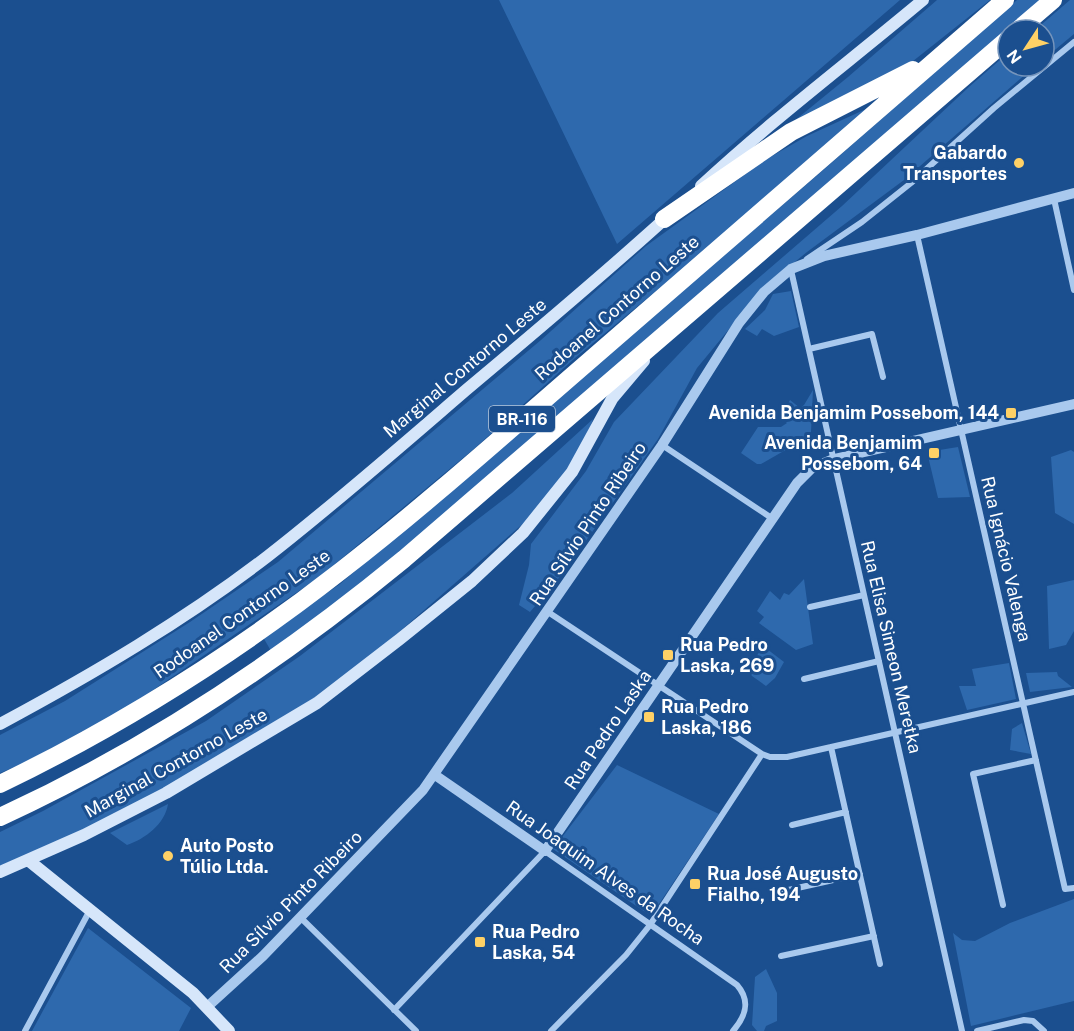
<svg xmlns="http://www.w3.org/2000/svg" width="1074" height="1031" viewBox="0 0 1074 1031" font-family="'Public Sans',sans-serif">
	<style>
		.green { fill: #2e69ad }
		.lines { fill: none; stroke-linecap: round; stroke-linejoin: round }
		.minor { stroke: #a9c9ee; stroke-width: 6 }
		.tertiary { stroke: #a9c9ee; stroke-width: 10 }
		.secondary { stroke: #d6e6fa; stroke-width: 12 }
		.motorway { stroke: #fff; stroke-width: 18 }
		.poi-dot { fill: #ffd166; stroke: #1b4f8f; stroke-width: 2 }
		.labels { text-anchor: middle; stroke-width: 6; stroke-linejoin: round; paint-order: stroke }
		.shield { fill: #1b4f8f; stroke: #bbcadd; stroke-width: 1.5 }
		.shield-label { font-size: 16px; font-weight: bold; fill: #fff }
		.poi-label { font-size: 18px; font-weight: bold; fill: #fff; stroke: #1b4f8f; text-anchor: start }
		.street-label { font-size: 18px; fill: #fff; stroke: #1b4f8f }
	</style>
	<rect width="100%" height="100%" fill="#1b4f8f"/>
	<path class="green" d="M499,0H900L617,244Z
		M937,0H990L903,69L783,130L848,77Z
		M1017,0H1041L405,548L331,607L271,651L263,637L340,584L821,172Z
		M1070,0H1074V34L1044,59V30H1035Z
		M1008,53V66H1035L904,180L807,252L763,288L697,368L658,439L563,573L530,612L519,605L529,565L531,544L586,471L614,422L718,313L842,206L970,86Z
		M866,109L685,267L575,358L475,448L318,578L131,705L24,763L0,773V735L65,701L190,622L278,562L541,340L646,246L765,160L807,136Z
		M791,291L799,327L774,336L762,329L757,336L745,329L765,310L773,294Z
		M813,390L811,432L792,450L789,448L761,464H757L741,453L758,427H781L787,423L781,417L790,400L800,408L804,405Z
		M593,419L589,432L569,469L542,507L374,654L313,699L173,784L79,832L0,867V832L43,811L206,721L300,656L512,493Z
		M958,447L970,497L938,498L927,452Z
		M1071,450L1074,452V524L1055,513L1051,457Z
		M804,579L813,644L796,650L759,623L764,617L757,611L770,591L780,600L784,593L789,595Z
		M1074,580V631L1066,645L1049,649L1047,586Z
		M763,646L784,662L775,678L766,686L752,676L748,670Z
		M1009,663L1016,699L967,710L959,686H976L972,669Z
		M1057,672L1058,676L1072,687L1030,692L1026,673Z
		M1022,723L1031,754L1010,750L1012,729Z
		M617,765L719,814L651,916L553,849Z
		M168,804C165,824 145,839 127,845L110,833Z
		M1074,899V1001L971,1026L953,933L962,940L975,941L1010,923Z
		M88,928L191,1008L179,1031H32Z
		M766,969L777,993V1021L766,1026L764,1031H757L752,1025L755,977Z"/>
	<g class="lines">
		<path class="minor" d="M1054,199L1074,290
			M917,235L1065,889L1074,888
			M807,259L862,222L911,183L994,108L1074,42
			M791,270L962,1031
			M809,349L872,334L883,377
			M662,445L773,519
			M810,607L864,595
			M548,612L762,754L770,757H787L1074,692
			M804,679L879,661
			M831,747L880,964
			M792,825L846,812
			M784,891L860,874
			M1003,905L973,774L1036,760
			M301,918L416,1031
			M781,956L874,936
			M394,1010L545,851L737,985C751,1001 746,1016 733,1031
			M25,1031L90,910
			M551,1031L626,955L650,925L762,754
			M977,1031L1024,1020L1033,1021L1044,1031"/>
		<path class="tertiary" d="M435,775L545,851L797,483L812,468L834,459L1074,404
			M207,1007L263,956L423,790L662,445L739,323L764,292L791,269L824,256L917,235L1074,193"/>
		<path class="secondary" d="M701,186C772,120 849,62 923,0
			M0,724C93,674 185,620 268,556C336,503 401,446 466,390C534,333 602,276 668,216
			M28,860L193,993L229,1031
			M0,872L84,835L166,793L317,703L400,639L472,581L523,533L572,472L612,399L644,361"/>
		<path class="motorway" d="M1018,30L1053,0
			M664,219L791,132L913,70
			M0,784C122,725 236,653 342,570C427,504 507,432 588,362C727,241 866,121 1005,0
			M0,817C146,750 280,661 404,559L1008,39"/>
	</g>
	<g class="poi-dot">
		<circle cx="1019" cy="163" r="6"/>
		<rect x="1005" y="407" width="12" height="12" rx="3"/>
		<rect x="928" y="447" width="12" height="12" rx="3"/>
		<rect x="662" y="649" width="12" height="12" rx="3"/>
		<rect x="643" y="711" width="12" height="12" rx="3"/>
		<circle cx="168" cy="856" r="6"/>
		<rect x="689" y="878" width="12" height="12" rx="3"/>
		<rect x="474" y="936" width="12" height="12" rx="3"/>
	</g>
	<g class="labels">
		<rect class="shield" x="489" y="406" width="66" height="26" rx="4.5"/>
		<g class="shield-label">
			<text x="522" y="425">BR-116</text>
		</g>
		<g class="poi-label">
			<text x="1007" y="159" text-anchor="end">Gabardo<tspan x="1007" dy="21">Transportes</tspan></text>
			<text x="999" y="419" text-anchor="end">Avenida Benjamim Possebom, 144</text>
			<text x="922" y="449" text-anchor="end">Avenida Benjamim<tspan x="922" dy="21">Possebom, 64</tspan></text>
			<text x="680" y="651">Rua Pedro<tspan x="680" dy="21">Laska, 269</tspan></text>
			<text x="661" y="713">Rua Pedro<tspan x="661" dy="21">Laska, 186</tspan></text>
			<text x="180" y="852">Auto Posto<tspan x="180" dy="21">Túlio Ltda.</tspan></text>
			<text x="707" y="880">Rua José Augusto<tspan x="707" dy="21">Fialho, 194</tspan></text>
			<text x="492" y="938">Rua Pedro<tspan x="492" dy="21">Laska, 54</tspan></text>
		</g>
		<g class="street-label">
			<text transform="translate(617 308) rotate(-41)" y="6">Rodoanel Contorno Leste</text>
			<text transform="translate(465 368) rotate(-40)" y="6">Marginal Contorno Leste</text>
			<text transform="translate(588 524) rotate(-56)" y="6">Rua Sílvio Pinto Ribeiro</text>
			<text transform="translate(1006 559) rotate(77)" y="6">Rua Ignácio Valenga</text>
			<text transform="translate(242 614) rotate(-35)" y="6">Rodoanel Contorno Leste</text>
			<text transform="translate(891 647) rotate(77)" y="6">Rua Elisa Simeon Meretka</text>
			<text transform="translate(608 730) rotate(-56)" y="6">Rua Pedro Laska</text>
			<text transform="translate(176 763) rotate(-29)" y="6">Marginal Contorno Leste</text>
			<text transform="translate(605 873) rotate(35)" y="6">Rua Joaquim Alves da Rocha</text>
			<text transform="translate(291 902) rotate(-45)" y="6">Rua Sílvio Pinto Ribeiro</text>
		</g>
	</g>
	<g transform="translate(1026 48) rotate(234)"><circle r="28" fill="#1b4f8f" stroke="#7695bc" stroke-width="1.5"/>
	<path d="M0-4.5L10 22L0 15L-10 22Z" fill="#ffd166"/>
	<text y="-9" font-size="16" font-weight="bold" text-anchor="middle" fill="#ffffff">N</text>
	</g>
</svg>
